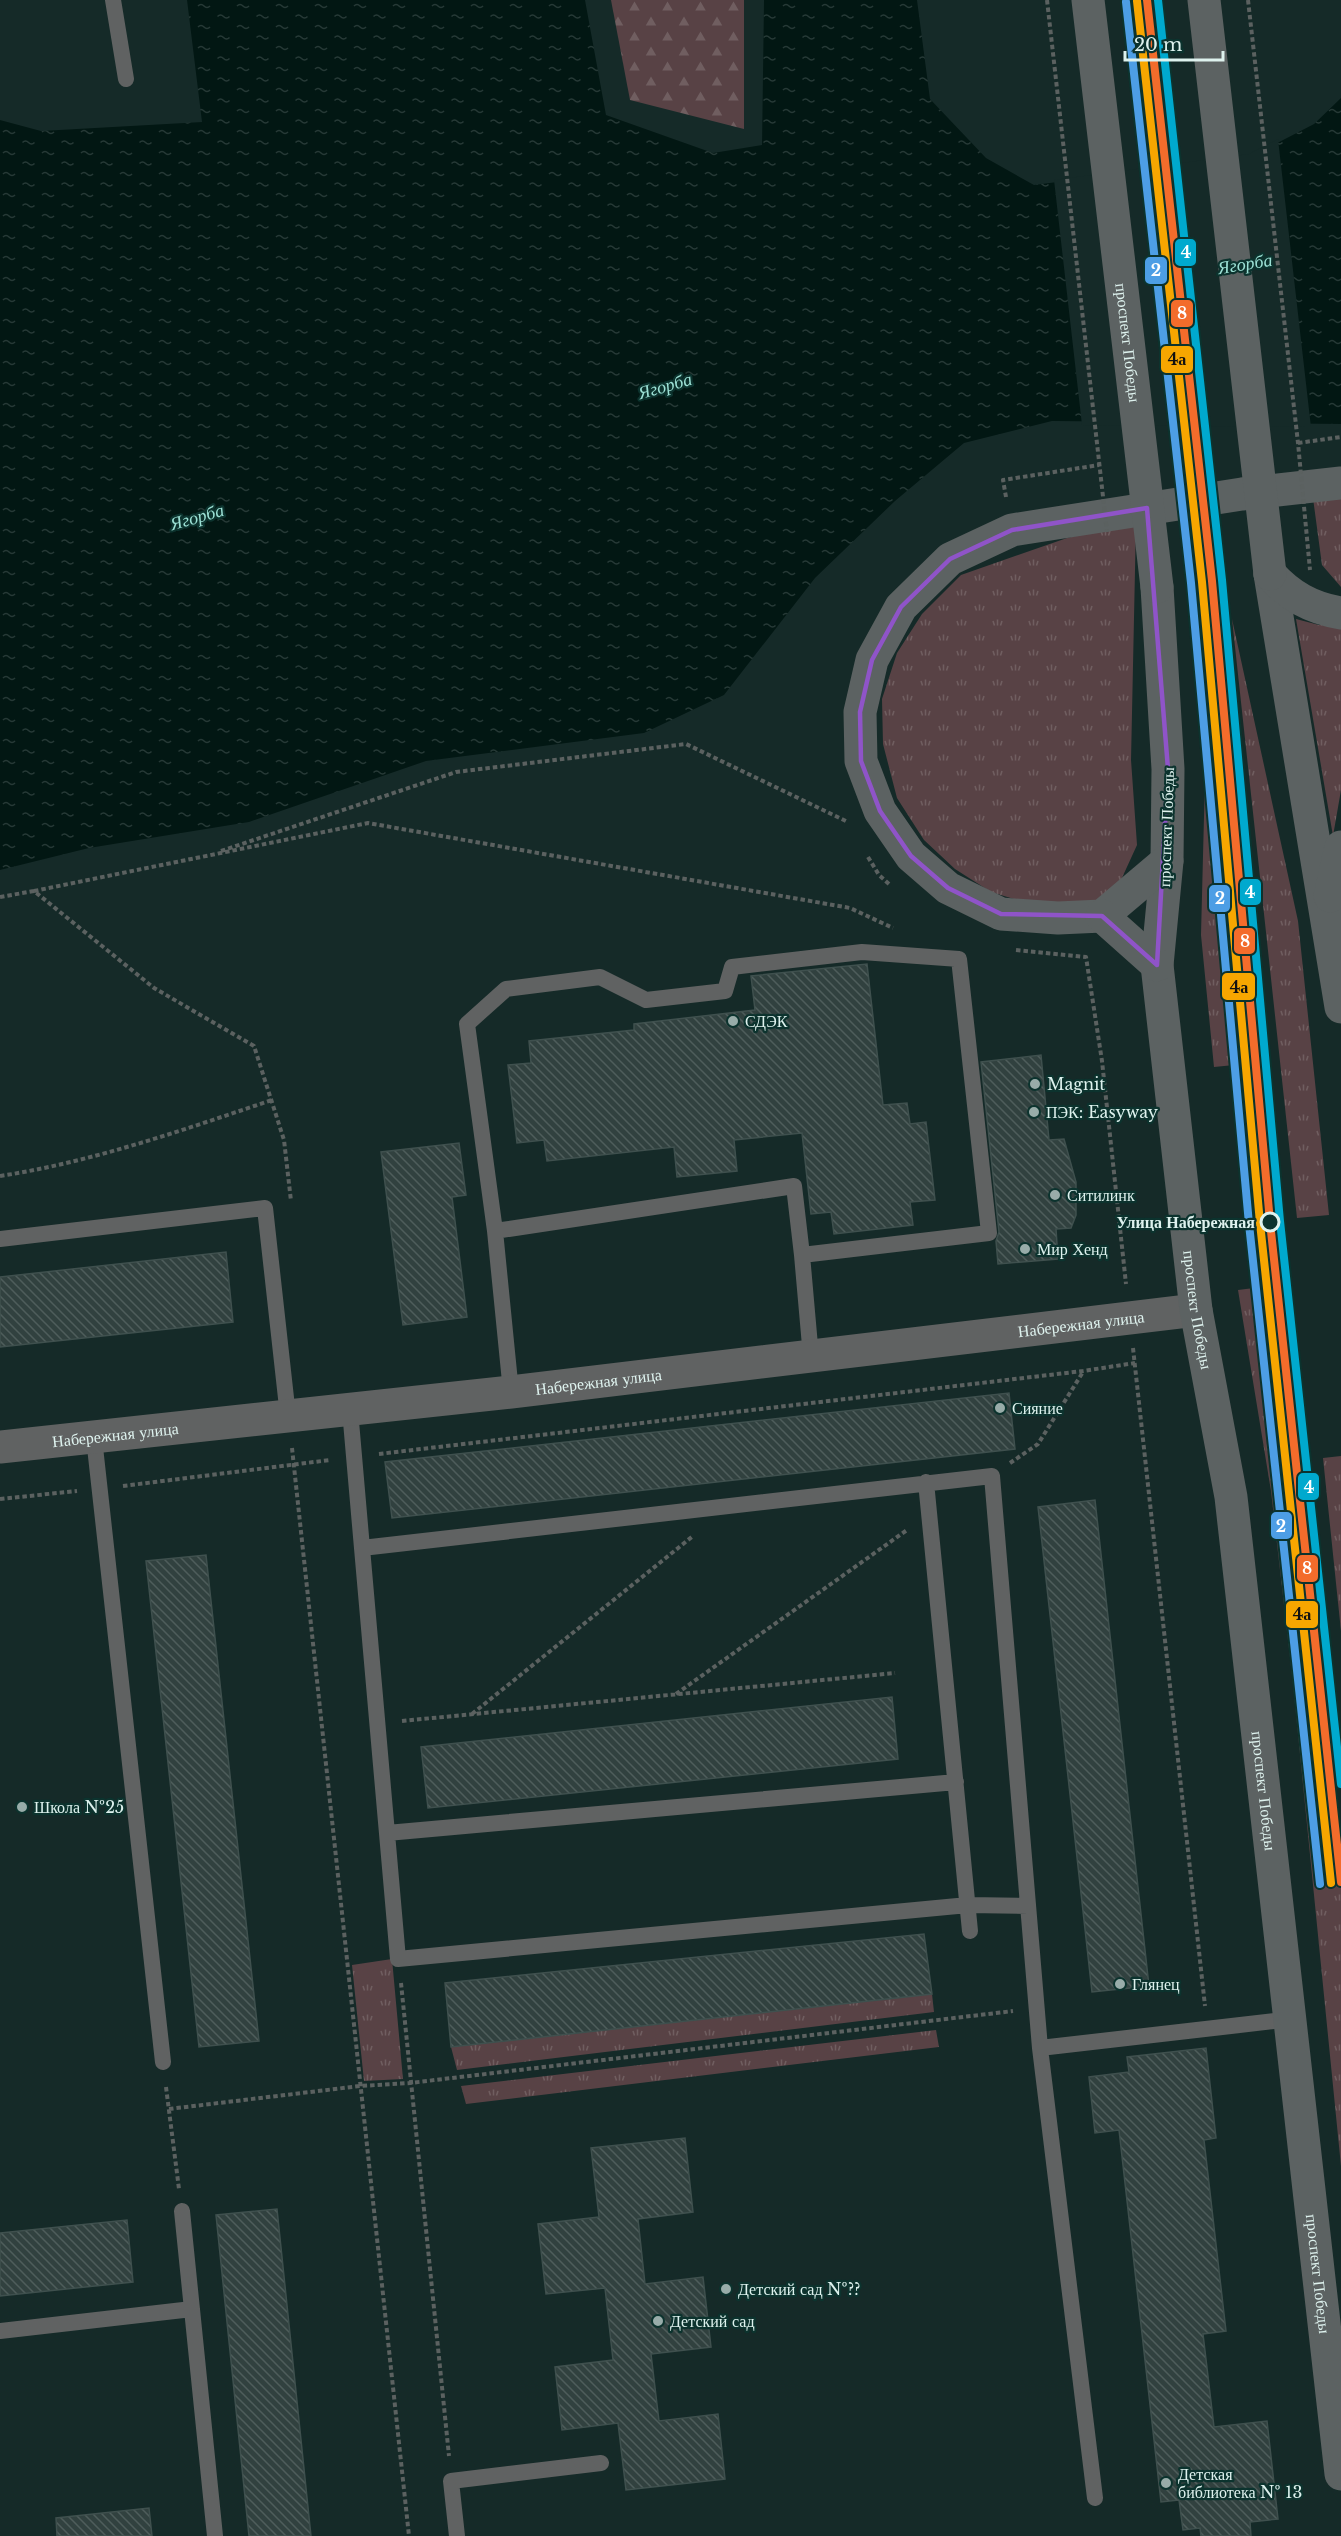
<svg xmlns="http://www.w3.org/2000/svg" width="1341" height="2536" viewBox="0 0 1341 2536" font-family="'Libre Baskerville',serif">
	<style>
		.grass { fill: url(#grass-tufts) }
		.forest { fill: url(#forest-firs) }
		.water { fill: url(#water-ripples) }
		.pier { fill: #152a28 }
		.building { fill: url(#building-back-hatch); stroke: #3f504e; stroke-width: 1.5 }
		.lines { fill: none; stroke-linecap: round; stroke-linejoin: round }
		.path { stroke: #5b6160; stroke-width: 4; stroke-dasharray: 4.5 3; stroke-linecap: butt }
		.lane { stroke: #606262; stroke-width: 16 }
		.street { stroke: #606262; stroke-width: 33 }
		.primary { stroke: #5c6262; stroke-width: 33 }
		.path-bridge { stroke: #5b6160; stroke-width: 4; stroke-dasharray: 4.5 3; stroke-linecap: butt }
		.primary-bridge { stroke: #5c6262; stroke-width: 33 }
		.tram-1-casing { stroke: #0c332e; stroke-width: 12 }
		.tram-2-casing { stroke: #0c332e; stroke-width: 12 }
		.tram-3-casing { stroke: #0c332e; stroke-width: 12 }
		.tram-4-casing { stroke: #0c332e; stroke-width: 12 }
		.tram-1 { stroke: #f36c2b; stroke-width: 8 }
		.tram-2 { stroke: #f7a600; stroke-width: 8 }
		.tram-3 { stroke: #00a9ce; stroke-width: 8 }
		.tram-4 { stroke: #4d9ee5; stroke-width: 8 }
		.marked { fill: none; stroke: #8f54c8; stroke-width: 4.5; stroke-linejoin: round }
		.poi-dot { fill: #98aca9; stroke: #0c332e; stroke-width: 2 }
		.stop-dot { fill: #0c332e; stroke: #def2ee; stroke-width: 3 }
		.labels { text-anchor: middle; stroke-width: 4.5; stroke-linejoin: round; paint-order: stroke }
		.street-label { font-size: 16px; fill: #def2ee; stroke: #0c332e }
		.poi-label { font-size: 16px; fill: #def2ee; stroke: #0c332e; text-anchor: start }
		.stop-label { font-size: 16px; font-weight: bold; fill: #def2ee; stroke: #0c332e; text-anchor: end }
		.water-label { font-size: 18px; font-style: italic; fill: #9ce1d5; stroke: #0c332e }
		.line-badge { stroke: #0c332e; stroke-width: 2 }
		.badge-label { font-size: 16px; text-anchor: middle; font-weight: bold; fill: #fff }
		.pale-badge-label { font-size: 16px; text-anchor: middle; font-weight: bold; fill: #111 }
	</style>
	<defs>
		<pattern id="grass-tufts" width="24" height="20" patternUnits="userSpaceOnUse" patternTransform="scale(1.5)"><rect width="24" height="20" fill="#584245"/><path d="M3 7l-1-3M5 7V3M7 7l1-3M15 17l-1-3M17 17v-4M19 17l1-3" fill="none" stroke="#705e60"/></pattern>
		<pattern id="forest-firs" width="22" height="20" patternUnits="userSpaceOnUse" patternTransform="scale(1.5)"><rect width="22" height="20" fill="#584245"/><path d="M5 1l3.5 6h-7zM16 11l3.5 6h-7z" fill="#705e60"/></pattern>
		<pattern id="water-ripples" width="26" height="14" patternUnits="userSpaceOnUse" patternTransform="scale(1.5)"><rect width="26" height="14" fill="#021713"/><path d="M2 4q2-2 4 0t4 0M15 11q2-2 4 0t4 0" fill="none" stroke="#263936"/></pattern>
		<pattern id="building-back-hatch" width="6" height="6" patternUnits="userSpaceOnUse" patternTransform="scale(1.5)"><rect width="6" height="6" fill="#31413f"/><path d="M-1 5l2 2M0 0l6 6M5-1l2 2" fill="none" stroke="#4e5d5b"/></pattern>
	</defs>
	<rect width="100%" height="100%" fill="#152a28"/>
	<path class="grass" d="M1341,496V587L1322,565L1313,498Z
		M1136,522L1131,760L1137,845L1121,880L1097,903L1030,904L991,892L955,869L924,840L897,798L883,744L882,699L897,653L922,614L961,575L1067,538Z
		M1232,619L1298,921L1329,1215L1297,1218Z
		M1296,619L1319,625H1341V790L1333,836Z
		M1209,620L1264,1062L1214,1067L1201,935Z
		M1286,1284L1341,1837V2166L1293,1684L1271,1491L1238,1290Z
		M1341,1456V1631L1323,1458Z
		M392,1959L403,2079L364,2081L352,1965Z
		M932,1994L934,2012L457,2070L451,2047Z
		M936,2030L939,2047L466,2104L461,2086Z"/>
	<path class="forest" d="M611,0H744V129L630,100Z"/>
	<path class="water" d="M187,0H585L606,115L713,153L762,145L764,0H917L930,99L986,158L1034,185L1250,157L1314,124L1341,98V424L1052,421L964,443L895,501L815,578L724,695L644,733L426,761L249,822L89,848L0,870V120L41,131L202,122Z"/>
	<path class="pier" d="M1278,139L1311,427L1082,425L1054,180L1249,154Z"/>
	<path class="building" d="M867,964L883,1105L907,1103L910,1124L926,1122L935,1200L910,1202L913,1225L834,1234L831,1212L811,1214L802,1133L734,1140L737,1171L677,1177L674,1147L547,1161L544,1140L517,1143L508,1065L531,1063L529,1041L634,1030V1024L755,1010L751,976Z
		M1041,1055L1049,1140L1064,1139L1076,1182V1215L1071,1228L1056,1229L1058,1259L998,1264L996,1241L999,1232L981,1062Z
		M459,1143L466,1195L452,1197L467,1317L403,1325L381,1152Z
		M226,1252L233,1322L0,1347V1277Z
		M1009,1393L1015,1449L392,1518L385,1462Z
		M1095,1500L1149,1986L1092,1992L1038,1507Z
		M206,1555L259,2041L199,2047L146,1561Z
		M892,1697L898,1759L428,1808L421,1747Z
		M924,1934L932,1994L451,2047L445,1983Z
		M1206,2048L1216,2138L1204,2140L1226,2331L1203,2334L1214,2427L1267,2421L1278,2519L1250,2522L1251,2536H1201L1200,2528L1183,2530L1179,2500L1161,2502L1119,2130L1095,2133L1089,2077L1129,2072L1127,2057Z
		M685,2138L693,2212L638,2219L645,2284L703,2277L711,2347L651,2354L659,2421L718,2414L725,2479L626,2490L618,2423L562,2430L555,2367L613,2360L605,2288L546,2294L538,2224L599,2217L591,2148Z
		M277,2209L311,2536H249L216,2215Z
		M127,2220L133,2282L0,2296V2233Z
		M149,2508L152,2536H57L56,2518Z"/>
	<g class="lines">
		<path class="path" d="M1298,443L1341,437
			M1006,497L1003,480L1099,465
			M221,851L456,772L686,744L848,822
			M868,857L879,875L889,884
			M34,891L368,823L850,908L893,928
			M0,897L34,891L154,988L254,1046L284,1140L291,1201
			M1016,950L1086,957L1102,1061L1126,1284
			M0,1176C92,1162 183,1130 272,1100
			M1133,1348L1205,2006
			M292,1448L409,2536
			M379,1454L1083,1371L1135,1363
			M1010,1463L1038,1444L1083,1372
			M123,1486L330,1460
			M0,1499L77,1491
			M676,1694L907,1530
			M472,1714L693,1536
			M402,1721L895,1673
			M401,1983L449,2456
			M166,2087L179,2189
			M169,2109L360,2086L410,2083L1013,2011"/>
		<path class="lane" d="M113,0L126,79
			M495,1231L794,1186L802,1255
			M0,1239L265,1208L288,1416
			M511,1392L495,1231L467,1024L506,989L600,977L646,1000L725,991L732,967L862,952L959,959L989,1233L802,1255L811,1357
			M350,1410L362,1548L992,1476L1040,2048
			M94,1438L163,2062
			M926,1482L970,1931
			M362,1548L398,1959L968,1905L1028,1906
			M387,1833L956,1782
			M182,2211L215,2536
			M0,2331L192,2309
			M1095,2498L1040,2048L1292,2019
			M457,2536L451,2481L601,2463"/>
		<path class="street" id="s1" d="M0,1447L511,1392L1196,1310"/>
		<g class="primary">
			<path d="M1270,574L1341,1007"/>
			<path d="M1270,574C1290,596 1311,608 1341,613"/>
			<path id="s2" d="M1157,587L1168,769L1167,861L1157,965L1196,1310L1231,1497L1341,2474"/>
			<path d="M1167,861L1102,916L1058,918L1001,914L948,888L911,856L880,811L861,761L860,712L872,660L901,607L950,559L1012,530L1242,494L1341,483"/>
			<path d="M1330,896L1341,847"/>
			<path d="M1102,916L1157,965"/>
		</g>
		<path class="path-bridge" d="M1047,0L1107,532
			M1248,0L1298,443L1310,570"/>
		<g class="primary-bridge">
			<path id="s3" d="M1088,0L1157,587"/>
			<path d="M1204,0L1270,574"/>
		</g>
		<defs>
			<path id="tram-1" d="M1147,0L1212,581L1270,1222L1341,1882"/>
			<path id="tram-2" d="M1137,1L1202,582L1260,1223L1331,1883"/>
			<path id="tram-3" d="M1158,0L1222,580L1280,1221L1341,1784"/>
			<path id="tram-4" d="M1126,2L1191,583L1249,1224L1320,1884"/>
		</defs>
		<use href="#tram-1" class="tram-1-casing"/>
		<use href="#tram-2" class="tram-2-casing"/>
		<use href="#tram-3" class="tram-3-casing"/>
		<use href="#tram-4" class="tram-4-casing"/>
		<use href="#tram-1" class="tram-1"/>
		<use href="#tram-2" class="tram-2"/>
		<use href="#tram-3" class="tram-3"/>
		<use href="#tram-4" class="tram-4"/>
	</g>
	<path class="marked" d="M1147,508L1168,769L1157,965L1102,916L1001,914L948,888L911,856L880,811L861,761L860,712L872,660L901,607L950,559L1012,530Z"/>
	<g class="poi-dot">
		<circle cx="733" cy="1021" r="6"/>
		<circle cx="1035" cy="1084" r="6"/>
		<circle cx="1034" cy="1112" r="6"/>
		<circle cx="1055" cy="1195" r="6"/>
		<circle cx="1025" cy="1249" r="6"/>
		<circle cx="1000" cy="1408" r="6"/>
		<circle cx="22" cy="1807" r="6"/>
		<circle cx="1120" cy="1984" r="6"/>
		<circle cx="726" cy="2289" r="6"/>
		<circle cx="658" cy="2321" r="6"/>
		<circle cx="1166" cy="2483" r="6"/>
	</g>
	<circle class="stop-dot" cx="1270" cy="1222" r="9"/>
	<g class="labels">
		<g class="street-label">
			<text dy="6" stroke="none"><textPath href="#s3" startOffset="345">проспект Победы</textPath></text>
			<text transform="translate(1166 827) rotate(-88)" y="6">проспект Победы</text>
			<text dy="6" stroke="none"><textPath href="#s2" startOffset="726">проспект Победы</textPath></text>
			<text dy="6" stroke="none"><textPath href="#s1" startOffset="1088">Набережная улица</textPath></text>
			<text dy="6" stroke="none"><textPath href="#s1" startOffset="602">Набережная улица</textPath></text>
			<text dy="6" stroke="none"><textPath href="#s1" startOffset="116">Набережная улица</textPath></text>
			<text dy="6" stroke="none"><textPath href="#s2" startOffset="1212">проспект Победы</textPath></text>
			<text dy="6" stroke="none"><textPath href="#s2" startOffset="1698">проспект Победы</textPath></text>
		</g>
		<g class="poi-label">
			<text x="745" y="1027">СДЭК</text>
			<text x="1047" y="1090">Magnit</text>
			<text x="1046" y="1118">ПЭК: Easyway</text>
			<text x="1067" y="1201">Ситилинк</text>
			<text x="1037" y="1255">Мир Хенд</text>
			<text x="1012" y="1414">Сияние</text>
			<text x="34" y="1813">Школа №25</text>
			<text x="1132" y="1990">Глянец</text>
			<text x="738" y="2295">Детский сад №??</text>
			<text x="670" y="2327">Детский сад</text>
			<text x="1178" y="2480">Детская<tspan x="1178" dy="18">библиотека № 13</tspan></text>
		</g>
		<g class="stop-label">
			<text x="1255" y="1228">Улица Набережная</text>
		</g>
		<g class="water-label">
			<text transform="translate(1245 264) rotate(-9)" y="6">Ягорба</text>
			<text transform="translate(665 386) rotate(-16)" y="6">Ягорба</text>
			<text transform="translate(197 517) rotate(-16)" y="6">Ягорба</text>
		</g>
	</g>
	<g class="line-badge">
		<rect x="1174" y="238" width="23" height="29" rx="6" fill="#00a9ce"/>
		<rect x="1144" y="256" width="24" height="29" rx="6" fill="#4d9ee5"/>
		<rect x="1170" y="299" width="24" height="29" rx="6" fill="#f36c2b"/>
		<rect x="1160" y="345" width="34" height="29" rx="6" fill="#f7a600"/>
		<rect x="1239" y="878" width="23" height="28" rx="6" fill="#00a9ce"/>
		<rect x="1208" y="884" width="23" height="29" rx="6" fill="#4d9ee5"/>
		<rect x="1233" y="927" width="23" height="28" rx="6" fill="#f36c2b"/>
		<rect x="1221" y="972" width="35" height="29" rx="6" fill="#f7a600"/>
		<rect x="1297" y="1472" width="23" height="29" rx="6" fill="#00a9ce"/>
		<rect x="1270" y="1511" width="23" height="29" rx="6" fill="#4d9ee5"/>
		<rect x="1296" y="1554" width="23" height="29" rx="6" fill="#f36c2b"/>
		<rect x="1285" y="1600" width="34" height="29" rx="6" fill="#f7a600"/>
	</g>
	<g class="badge-label">
		<text x="1186" y="258">4</text>
		<text x="1156" y="276">2</text>
		<text x="1182" y="319">8</text>
		<text x="1250" y="898">4</text>
		<text x="1220" y="904">2</text>
		<text x="1245" y="947">8</text>
		<text x="1309" y="1493">4</text>
		<text x="1281" y="1532">2</text>
		<text x="1307" y="1574">8</text>
	</g>
	<g class="pale-badge-label">
		<text x="1177" y="365">4а</text>
		<text x="1239" y="993">4а</text>
		<text x="1302" y="1620">4а</text>
	</g>
	<path d="M1125 51v9h98v-9" fill="none" stroke="#def2ee" stroke-width="3"/>
	<text x="1134" y="51" font-size="18" fill="#def2ee" stroke="#0c332e" stroke-width="4.5" paint-order="stroke">20 m</text>
</svg>
